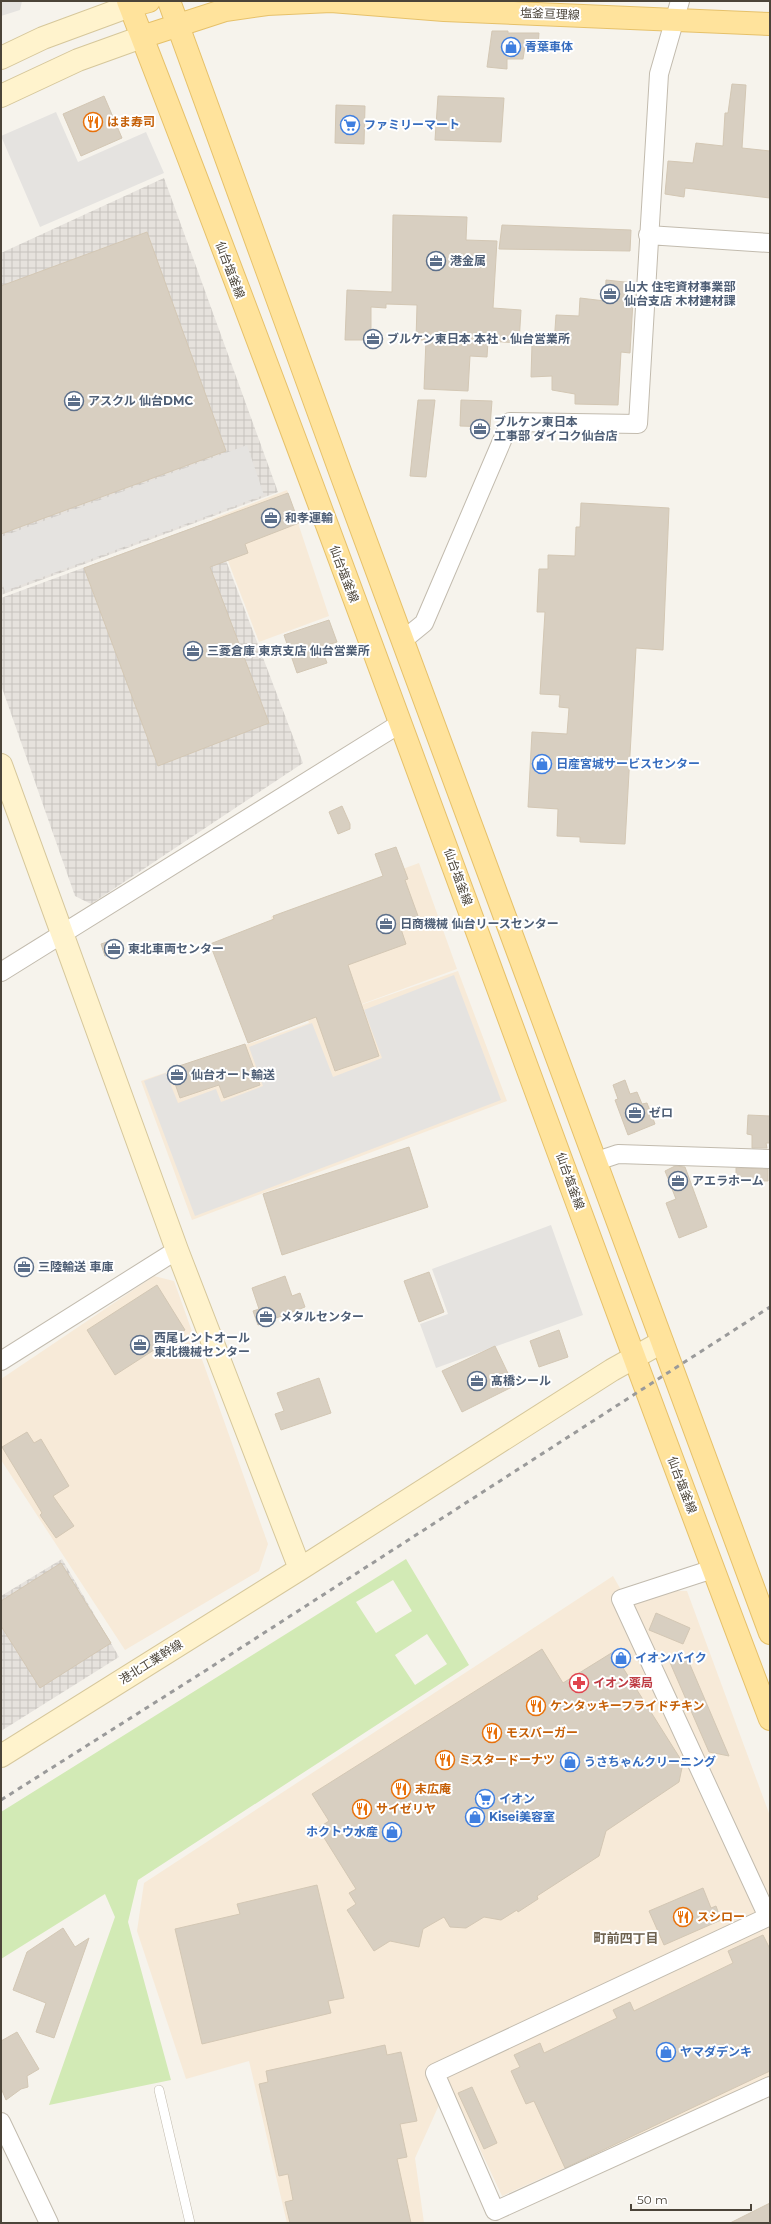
<svg xmlns="http://www.w3.org/2000/svg" width="771" height="2224" viewBox="0 0 771 2224" font-family="Montserrat,'Noto Sans JP',sans-serif">
	<style>
		.commercial { fill: #f7ead8 }
		.industrial { fill: url(#industrial-grid) }
		.green { fill: #d2eab5; fill-rule: evenodd }
		.parking { fill: #e5e3e0 }
		.building { fill: #d8cfc1; stroke: #d3c7b4 }
		.lines { fill: none; stroke-linecap: round; stroke-linejoin: round }
		.lane-casing { stroke: #c2bbae; stroke-width: 10 }
		.street-casing { stroke: #c2bbae; stroke-width: 20 }
		.secondary-casing { stroke: #d6c79b; stroke-width: 24 }
		.primary-casing { stroke: #e6c16a; stroke-width: 24 }
		.lane { stroke: #fff; stroke-width: 9 }
		.street { stroke: #fff; stroke-width: 18 }
		.secondary { stroke: #fff3cd; stroke-width: 22 }
		.primary { stroke: #ffe39c; stroke-width: 22 }
		.rail { stroke: #9a9a9a; stroke-width: 3; stroke-dasharray: 5 5; stroke-linecap: butt }
		.labels { text-anchor: middle; stroke-width: 4; stroke-linejoin: round; paint-order: stroke }
		.street-label { font-size: 12px; fill: #4b4439; stroke: #fff }
		.shop-label { font-size: 12px; font-weight: bold; fill: #366cbe; stroke: #fff; text-anchor: start }
		.food-label { font-size: 12px; font-weight: bold; fill: #c56008; stroke: #fff; text-anchor: start }
		.service-label { font-size: 12px; font-weight: bold; fill: #4e5e75; stroke: #fff; text-anchor: start }
		.health-label { font-size: 12px; font-weight: bold; fill: #be3a42; stroke: #fff; text-anchor: start }
		.neighbourhood-label { font-size: 13px; font-weight: bold; fill: #6e6250; stroke: #fff }
	</style>
	<defs>
		<pattern id="industrial-grid" width="8" height="8" patternUnits="userSpaceOnUse"><rect width="8" height="8" fill="#e6e2dd"/><path d="M0 4h8M4 0v8" fill="none" stroke="#c7c3be"/></pattern>
	</defs>
	<rect width="100%" height="100%" fill="#f6f3ec"/>
	<path class="commercial" d="M287,490L329,616L259,642L212,519Z
		M419,863L457,969L332,1015L458,971L507,1101L192,1220L141,1081L309,1023L271,917Z
		M154,1276L174,1281L268,1544L259,1571L125,1650L1,1460V1379Z
		M613,1576L621,1590L687,1591L770,1816V2076L502,2196L449,2083L415,2158L424,2223H287L249,2061L186,2079L137,1931L144,1883Z"/>
	<path class="industrial" d="M164,178L278,492L1,595V253Z
		M211,521L303,763L91,904L75,896L1,685V598Z
		M62,1559L119,1657L1,1731V1596Z"/>
	<path class="green" d="M406,1559L469,1665L138,1880L128,1922L171,2080L49,2105L115,1917L105,1894L1,1959V1812ZM393,1580L412,1611L376,1633L356,1602ZM427,1634L447,1664L415,1685L395,1655Z"/>
	<path class="parking" d="M1,1H22L20,10L1,16Z
		M56,112L78,162L146,132L164,173L40,227L1,136Z
		M247,445L264,495L5,591L1,581V537Z
		M454,975L501,1100L195,1216L144,1081L166,1073L178,1103L216,1089L221,1102L263,1086L249,1047L312,1023L333,1077L382,1058L364,1010Z
		M551,1225L583,1315L436,1368L420,1324L448,1314L432,1269Z"/>
	<path class="building" d="M492,31H508V33H539L538,46H525L523,59H507V69L487,67Z
		M732,84L746,85L742,148L770,151V198L685,188L684,197L665,194L668,161L693,163L696,143L723,146L725,113H728Z
		M104,96L122,138L81,156L63,114Z
		M438,96L504,98L501,142L435,140Z
		M336,105L365,106L364,144L335,143Z
		M393,215L467,217L466,240L497,241L493,308L521,310L519,343L488,341L487,357L470,356L468,391L424,389L426,340H416L417,305L386,304V308L371,307V340H345L347,290L392,292Z
		M502,225L631,230L630,251L499,249Z
		M147,232L226,451L1,534V286Z
		M606,280L634,283L630,353L621,352L618,405L575,404V394L552,390V376L531,377L532,344H554L556,315L579,316L580,298L605,301Z
		M418,400H435L426,477L410,476Z
		M461,400L492,401L490,427L460,426Z
		M288,493L299,523L245,544L248,553L210,567L269,723L158,766L84,568Z
		M581,503L669,508L663,650L636,648L625,844L580,842V837L557,836L558,809L528,807L532,732L567,734L569,708L559,707L560,695L540,694L545,612H537L539,569H548V555L575,556L576,527H580Z
		M329,620L337,642L321,647L327,663L297,673L284,635Z
		M342,806L350,824V829L338,834L329,812Z
		M396,847L408,879L405,880L418,916L399,923L406,944L348,965L379,1056L335,1071L316,1017L248,1043L210,944L274,919L273,916L383,876L375,854Z
		M116,939L120,951L105,956L101,944Z
		M245,1044L260,1085L224,1098L219,1085L180,1098L170,1069Z
		M625,1080L630,1094L637,1092L642,1104L647,1103L655,1124L628,1135L615,1100L618,1099L613,1085Z
		M748,1115L770,1116V1143H766L767,1148H752V1135L747,1134Z
		M409,1147L428,1207L282,1255L263,1194Z
		M675,1166L685,1167L707,1227L679,1238L666,1203L676,1199L665,1171Z
		M736,1168L768,1169V1181L736,1180Z
		M429,1272L444,1312L419,1322L404,1281Z
		M285,1276L292,1296L300,1293L305,1307L258,1325L253,1311L259,1309L252,1288Z
		M157,1285L185,1330L115,1375L87,1330Z
		M559,1330L568,1357L539,1367L530,1341Z
		M495,1346L514,1386L462,1412L442,1371Z
		M319,1378L331,1413L281,1430L275,1414L284,1411L277,1393Z
		M27,1432L34,1443L41,1439L69,1486L53,1496L74,1526L56,1538L40,1515L42,1513L2,1447Z
		M61,1563L111,1643L40,1688L1,1626V1601Z
		M656,1613L690,1628L683,1644L649,1630Z
		M542,1649L563,1683L613,1652L683,1763L679,1782L606,1831L599,1856L537,1896L538,1899L518,1912L517,1910L501,1920L484,1917L466,1928L450,1927L444,1917L423,1929L419,1947L390,1941L374,1951L347,1910L356,1904L349,1893L356,1889L318,1828L329,1821L312,1794Z
		M668,1658L688,1660L729,1756L709,1752Z
		M317,1885L344,1998L328,2001L331,2013L202,2044L175,1929L240,1914L237,1904Z
		M703,1888L711,1908L716,1906L721,1920L664,1945L649,1911Z
		M63,1928L75,1947L89,1938L54,2038L36,2032L46,2003L13,1990L27,1952Z
		M763,1935L770,1949V2071L565,2168L534,2101L526,2104L511,2071L520,2067L514,2055L540,2043L544,2053L617,2018L613,2010L630,2002L634,2011L733,1963L728,1951Z
		M17,2032L39,2069L27,2076L28,2087L21,2089L6,2100L1,2088V2041Z
		M385,2045L387,2055L401,2052L417,2121L400,2124L407,2157L397,2159L411,2223H290L285,2202L293,2200L288,2174L279,2176L259,2084L268,2082L266,2071Z
		M472,2087L497,2143L484,2149L458,2093Z
		M770,2203V2223H730Z"/>
	<g class="lines">
		<defs>
			<path id="lane" d="M159,2090L190,2223"/>
			<path id="street" d="M648,235L770,243
				M402,641L424,623L510,422L638,424L659,74L680,1
				M1,972L401,723
				M594,1162L618,1154L770,1159
				M1,1361L177,1250
				M713,1569L621,1599L768,1917
				M770,1916L435,2073L495,2211L770,2086
				M1,2122L49,2223"/>
			<path id="secondary" d="M1,58L43,38L130,6
				M1,96L78,60L142,37
				M1,765L177,1250L300,1569
				M1,1756L300,1569L612,1370L662,1342"/>
			<path id="primary" d="M128,1C350,571 552,1147 770,1719
				M169,1L341,474L770,1633
				M331,1L444,10L770,24
				M130,6L149,1
				M142,37L225,10L267,4L331,1"/>
		</defs>
		<use href="#lane" class="lane-casing"/>
		<use href="#street" class="street-casing"/>
		<use href="#secondary" class="secondary-casing"/>
		<use href="#primary" class="primary-casing"/>
		<use href="#lane" class="lane"/>
		<use href="#street" class="street"/>
		<use href="#secondary" class="secondary"/>
		<use href="#primary" class="primary"/>
		<path class="rail" d="M1,1800L208,1669L770,1307"/>
	</g>
	<defs>
		<symbol id="shop-ring" viewBox="-11 -11 22 22"><circle r="9.5" fill="#fff" stroke="#3f7fe0" stroke-width="1.5"/><path d="M-5-2.5h2.3a2.7 3.5 0 0 1 5.4 0H5L5.5 6h-11ZM-1.5-2.5h3a1.5 2.3 0 0 0-3 0Z" fill="#3f7fe0"/></symbol>
		<symbol id="restaurant-ring" viewBox="-11 -11 22 22"><circle r="9.5" fill="#fff" stroke="#e8710a" stroke-width="1.5"/><path d="M-5-6h1v4h1v-4h1v4h1v-4h1v5L-1.5 .5V6h-2V.5L-5-1ZM5-6V6H3V1.5H1.5Q1.5-4 5-6Z" fill="#e8710a"/></symbol>
		<symbol id="supermarket-ring" viewBox="-11 -11 22 22"><circle r="9.5" fill="#fff" stroke="#3f7fe0" stroke-width="1.5"/><path d="M-6-5.5h2.5l.6 2H6L4.5 2H-2.5L-4.4-4H-6ZM-1.5 3.2a1.3 1.3 0 1 0 .1 0ZM3 3.2a1.3 1.3 0 1 0 .1 0Z" fill="#3f7fe0"/></symbol>
		<symbol id="office-ring" viewBox="-11 -11 22 22"><circle r="9.5" fill="#fff" stroke="#5c6f8a" stroke-width="1.5"/><path d="M-6-3h4V-5.5h4V-3h4V5H-6ZM-1-4.5V-3h2v-1.5ZM-6 0V1H6V0Z" fill="#5c6f8a"/></symbol>
		<symbol id="pharmacy-ring" viewBox="-11 -11 22 22"><circle r="9.5" fill="#fff" stroke="#e0444e" stroke-width="1.5"/><path d="M-2-6h4v4h4v4h-4v4h-4v-4h-4v-4h4Z" fill="#e0444e"/></symbol>
	</defs>
	<g fill-rule="evenodd">
		<use href="#shop-ring" x="500" y="36" width="22" height="22"/>
		<use href="#restaurant-ring" x="82" y="111" width="22" height="22"/>
		<use href="#supermarket-ring" x="339" y="114" width="22" height="22"/>
		<use href="#office-ring" x="425" y="250" width="22" height="22"/>
		<use href="#office-ring" x="599" y="283" width="22" height="22"/>
		<use href="#office-ring" x="362" y="328" width="22" height="22"/>
		<use href="#office-ring" x="63" y="390" width="22" height="22"/>
		<use href="#office-ring" x="469" y="418" width="22" height="22"/>
		<use href="#office-ring" x="260" y="507" width="22" height="22"/>
		<use href="#office-ring" x="182" y="640" width="22" height="22"/>
		<use href="#shop-ring" x="531" y="753" width="22" height="22"/>
		<use href="#office-ring" x="375" y="913" width="22" height="22"/>
		<use href="#office-ring" x="103" y="938" width="22" height="22"/>
		<use href="#office-ring" x="166" y="1064" width="22" height="22"/>
		<use href="#office-ring" x="624" y="1102" width="22" height="22"/>
		<use href="#office-ring" x="667" y="1170" width="22" height="22"/>
		<use href="#office-ring" x="13" y="1256" width="22" height="22"/>
		<use href="#office-ring" x="255" y="1306" width="22" height="22"/>
		<use href="#office-ring" x="129" y="1334" width="22" height="22"/>
		<use href="#office-ring" x="466" y="1370" width="22" height="22"/>
		<use href="#shop-ring" x="610" y="1647" width="22" height="22"/>
		<use href="#pharmacy-ring" x="568" y="1672" width="22" height="22"/>
		<use href="#restaurant-ring" x="525" y="1695" width="22" height="22"/>
		<use href="#restaurant-ring" x="481" y="1722" width="22" height="22"/>
		<use href="#restaurant-ring" x="434" y="1749" width="22" height="22"/>
		<use href="#shop-ring" x="559" y="1751" width="22" height="22"/>
		<use href="#restaurant-ring" x="390" y="1778" width="22" height="22"/>
		<use href="#supermarket-ring" x="474" y="1788" width="22" height="22"/>
		<use href="#restaurant-ring" x="351" y="1798" width="22" height="22"/>
		<use href="#shop-ring" x="464" y="1806" width="22" height="22"/>
		<use href="#shop-ring" x="381" y="1821" width="22" height="22"/>
		<use href="#restaurant-ring" x="672" y="1906" width="22" height="22"/>
		<use href="#shop-ring" x="655" y="2041" width="22" height="22"/>
	</g>
	<g class="labels">
		<g class="street-label">
			<text transform="translate(550 14) rotate(2)" y="4">塩釜亘理線</text>
			<text transform="translate(230 270) rotate(69)" y="4">仙台塩釜線</text>
			<text transform="translate(344 574) rotate(69)" y="4">仙台塩釜線</text>
			<text transform="translate(458 877) rotate(70)" y="4">仙台塩釜線</text>
			<text transform="translate(570 1181) rotate(70)" y="4">仙台塩釜線</text>
			<text transform="translate(682 1485) rotate(69)" y="4">仙台塩釜線</text>
			<text transform="translate(151 1662) rotate(-32)" y="4">港北工業幹線</text>
		</g>
		<g class="shop-label">
			<text x="525" y="51">青葉車体</text>
			<text x="364" y="129">ファミリーマート</text>
			<text x="556" y="768">日産宮城サービスセンター</text>
			<text x="635" y="1662">イオンバイク</text>
			<text x="584" y="1766">うさちゃんクリーニング</text>
			<text x="499" y="1803">イオン</text>
			<text x="489" y="1821">Kisei美容室</text>
			<text x="378" y="1836" text-anchor="end">ホクトウ水産</text>
			<text x="680" y="2056">ヤマダデンキ</text>
		</g>
		<g class="food-label">
			<text x="107" y="126">はま寿司</text>
			<text x="550" y="1710">ケンタッキーフライドチキン</text>
			<text x="506" y="1737">モスバーガー</text>
			<text x="459" y="1764">ミスタードーナツ</text>
			<text x="415" y="1793">末広庵</text>
			<text x="376" y="1813">サイゼリヤ</text>
			<text x="697" y="1921">スシロー</text>
		</g>
		<g class="service-label">
			<text x="450" y="265">港金属</text>
			<text x="624" y="291">山大 住宅資材事業部<tspan x="624" dy="14">仙台支店 木材建材課</tspan></text>
			<text x="387" y="343">ブルケン東日本 本社・仙台営業所</text>
			<text x="88" y="405">アスクル 仙台DMC</text>
			<text x="494" y="426">ブルケン東日本<tspan x="494" dy="14">工事部 ダイコク仙台店</tspan></text>
			<text x="285" y="522">和孝運輸</text>
			<text x="207" y="655">三菱倉庫 東京支店 仙台営業所</text>
			<text x="400" y="928">日商機械 仙台リースセンター</text>
			<text x="128" y="953">東北車両センター</text>
			<text x="191" y="1079">仙台オート輸送</text>
			<text x="649" y="1117">ゼロ</text>
			<text x="692" y="1185">アエラホーム</text>
			<text x="38" y="1271">三陸輸送 車庫</text>
			<text x="280" y="1321">メタルセンター</text>
			<text x="154" y="1342">西尾レントオール<tspan x="154" dy="14">東北機械センター</tspan></text>
			<text x="491" y="1385">髙橋シール</text>
		</g>
		<g class="health-label">
			<text x="593" y="1687">イオン薬局</text>
		</g>
		<g class="neighbourhood-label">
			<text x="626" y="1943">町前四丁目</text>
		</g>
	</g>
	<rect width="771" height="2224" fill="none" stroke="#4b4439" stroke-width="4"/>
	<path d="M631 2204v6h120v-6" fill="none" stroke="#4b4439" stroke-width="2"/>
	<text x="637" y="2204" font-size="12" fill="#4b4439" stroke="#ffffff" stroke-width="3" paint-order="stroke">50 m</text>
</svg>
